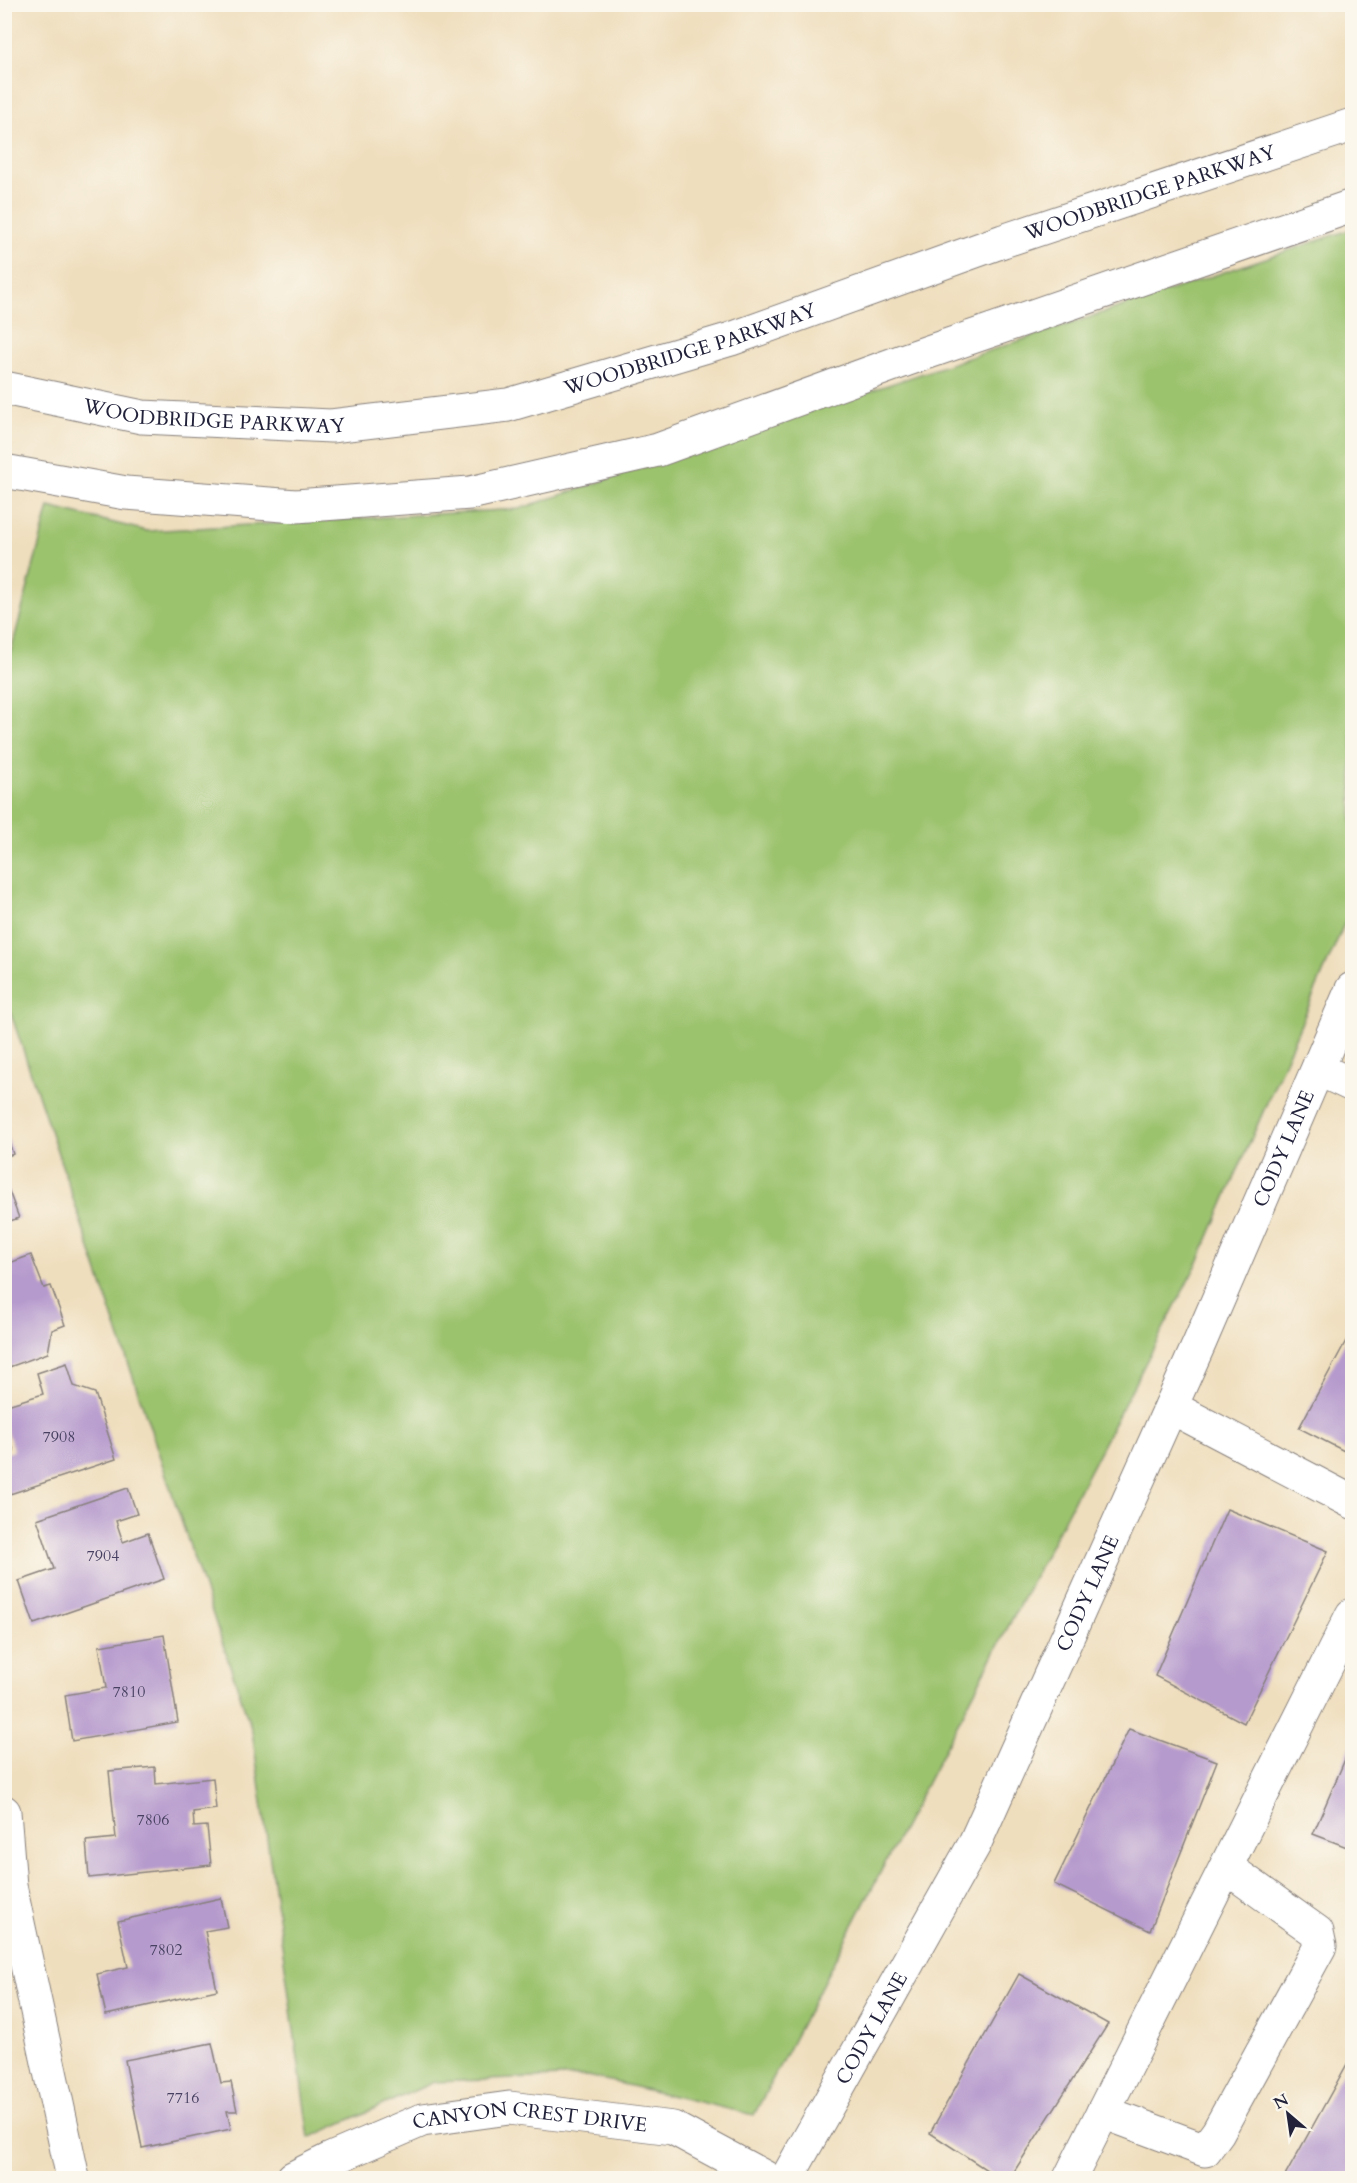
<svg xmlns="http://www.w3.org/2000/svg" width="1357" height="2183" viewBox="0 0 1357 2183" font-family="Cardo,serif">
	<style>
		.green { fill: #9bc26d; stroke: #5e7254; stroke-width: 1.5 }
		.building { fill: #b59acd }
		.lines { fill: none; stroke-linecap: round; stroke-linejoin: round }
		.minor-casing { stroke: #88807c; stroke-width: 35 }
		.major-casing { stroke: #88807c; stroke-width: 35 }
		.minor { stroke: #fff; stroke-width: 33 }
		.major { stroke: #fff; stroke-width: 33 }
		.labels { text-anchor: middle; stroke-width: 6; stroke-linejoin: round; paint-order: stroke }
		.number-label { font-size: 16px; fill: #474060 }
		.street-label { font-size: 20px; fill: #22223b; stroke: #fbf7ec }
	</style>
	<rect width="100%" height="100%" fill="#fbf7ec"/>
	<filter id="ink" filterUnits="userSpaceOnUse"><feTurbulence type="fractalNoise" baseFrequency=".0167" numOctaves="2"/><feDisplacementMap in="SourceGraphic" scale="12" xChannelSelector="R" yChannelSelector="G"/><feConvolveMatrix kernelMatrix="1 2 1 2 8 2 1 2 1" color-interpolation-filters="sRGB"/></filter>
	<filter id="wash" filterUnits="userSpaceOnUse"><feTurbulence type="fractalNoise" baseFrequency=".008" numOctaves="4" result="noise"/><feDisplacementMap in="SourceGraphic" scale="24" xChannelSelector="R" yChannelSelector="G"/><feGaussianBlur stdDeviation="1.35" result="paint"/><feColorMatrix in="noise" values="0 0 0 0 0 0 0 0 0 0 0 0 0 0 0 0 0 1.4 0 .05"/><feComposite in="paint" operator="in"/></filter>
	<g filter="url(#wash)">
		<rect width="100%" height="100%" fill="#efdebd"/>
		<path class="green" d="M1352,229V906L1199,1260L754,2115L588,2076L434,2082L309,2138L252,1731L5,996V674L49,507L147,531L519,509Z"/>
		<g id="blocks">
			<path class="building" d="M5,1131L13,1154L5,1157Z
				M4,1178L19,1218L4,1223Z
				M31,1255L44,1288L51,1286L65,1325L52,1330L48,1353L4,1369V1265Z
				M1347,1339L1352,1342V1455L1299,1428Z
				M67,1363L74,1386L95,1393L116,1459L4,1496V1454L14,1451L4,1421V1406L43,1394L37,1373Z
				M128,1488L137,1514L116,1521L123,1542L148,1533L164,1579L34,1624L19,1581L54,1569L37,1519Z
				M1227,1509L1328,1551L1244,1723L1155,1676Z
				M164,1635L178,1722L72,1741L65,1695L106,1688L99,1646Z
				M1129,1729L1217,1761L1150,1931L1054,1884Z
				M1352,1743V1849L1313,1834Z
				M155,1767L156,1784L213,1778L216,1809L193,1812L194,1827L207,1826L211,1865L89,1878L86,1841L116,1838L109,1771Z
				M221,1898L227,1927L205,1931L217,1990L106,2015L97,1974L128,1967L118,1921Z
				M1019,1974L1108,2024L1010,2178H999L930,2133Z
				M212,2043L221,2083L231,2082L237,2111H227L231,2129L142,2148L125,2060Z
				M1352,2055V2178H1284Z"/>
		</g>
	</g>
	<g filter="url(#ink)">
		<use href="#blocks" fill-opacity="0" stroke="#88807c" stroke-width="1.5"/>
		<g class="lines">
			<defs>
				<g id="minor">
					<path d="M1318,1069L1352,1085"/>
					<path d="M1171,1407L1352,1502"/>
					<path d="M4,1812L10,1886L73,2178"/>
					<path d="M1103,2112L1205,2150L1218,2132L1320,1946L1317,1932L1226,1867"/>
					<path id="s1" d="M293,2178L331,2159L422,2120L509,2108L673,2128L766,2178"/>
					<path id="s2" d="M787,2178L974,1845L1199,1344L1352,989"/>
					<path d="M1070,2178L1352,1615"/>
				</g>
				<g id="major">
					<path id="s3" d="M4,388L142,417L331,426L508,405L731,339L1003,241L1352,125"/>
					<path d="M4,471L126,493L296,506L470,493L658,450L908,359L1352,206"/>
				</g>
			</defs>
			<use href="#minor" class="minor-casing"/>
			<use href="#major" class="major-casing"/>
			<use href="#minor" class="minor"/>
			<use href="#major" class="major"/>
		</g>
	</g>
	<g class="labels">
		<g class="number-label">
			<text x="59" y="1442">7908</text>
			<text x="103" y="1561">7904</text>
			<text x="129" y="1697">7810</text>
			<text x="153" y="1825">7806</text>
			<text x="166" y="1955">7802</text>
			<text x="183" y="2103">7716</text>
		</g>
		<g class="street-label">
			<text dy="7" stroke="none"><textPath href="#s3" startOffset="1185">WOODBRIDGE PARKWAY</textPath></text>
			<text dy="7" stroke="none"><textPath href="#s3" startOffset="699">WOODBRIDGE PARKWAY</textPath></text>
			<text dy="7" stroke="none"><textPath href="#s3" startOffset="213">WOODBRIDGE PARKWAY</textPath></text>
			<text dy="7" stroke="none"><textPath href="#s2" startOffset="1144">CODY LANE</textPath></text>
			<text dy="7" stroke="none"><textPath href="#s2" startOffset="658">CODY LANE</textPath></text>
			<text dy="7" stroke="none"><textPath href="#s2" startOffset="172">CODY LANE</textPath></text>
			<text dy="7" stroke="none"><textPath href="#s1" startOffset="250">CANYON CREST DRIVE</textPath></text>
		</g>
	</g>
	<rect width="1357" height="2183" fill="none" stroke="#fbf7ec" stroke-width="24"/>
	<g transform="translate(1288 2114) rotate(331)" stroke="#fbf7ec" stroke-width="4.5" paint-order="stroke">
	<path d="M0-4.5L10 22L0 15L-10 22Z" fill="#22223b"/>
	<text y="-9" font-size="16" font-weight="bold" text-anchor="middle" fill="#22223b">N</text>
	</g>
</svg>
